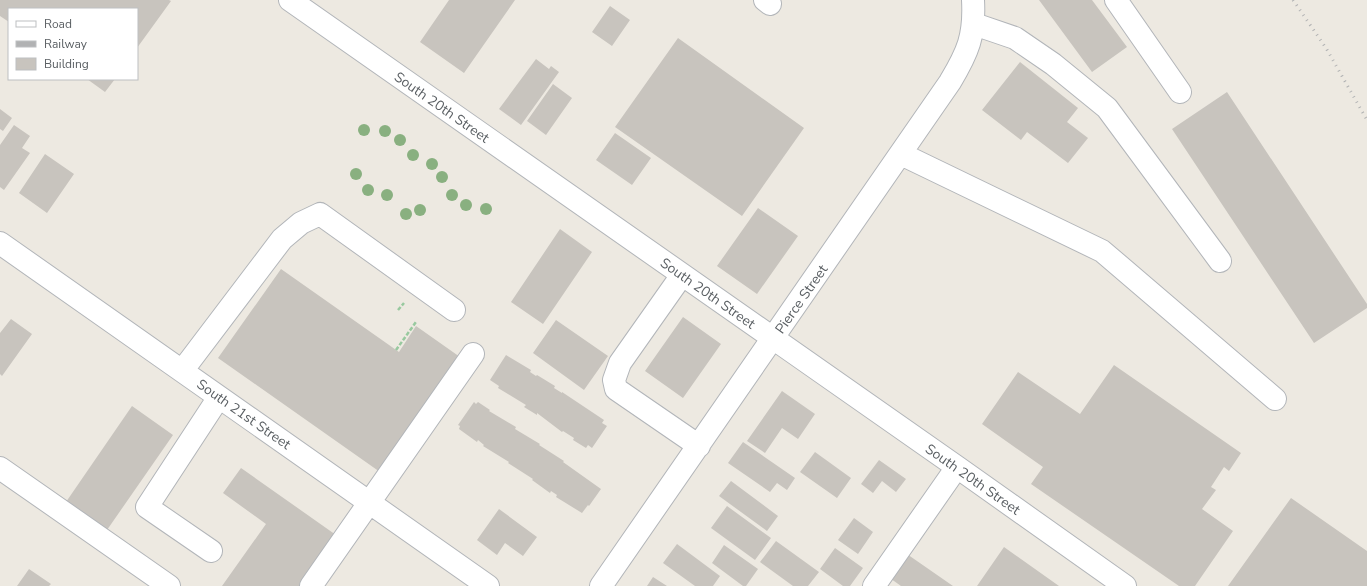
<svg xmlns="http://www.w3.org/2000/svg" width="1367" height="586" viewBox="0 0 1367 586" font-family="'Nunito Sans',sans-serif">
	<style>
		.building { fill: #c8c4be }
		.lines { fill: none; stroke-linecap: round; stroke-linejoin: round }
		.minor-casing { stroke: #b2b5b9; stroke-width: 24 }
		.path { stroke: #98c99f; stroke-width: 2.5; stroke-dasharray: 4 2; stroke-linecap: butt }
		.minor { stroke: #fff; stroke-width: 22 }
		.rail { stroke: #b1b2b3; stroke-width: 3; stroke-dasharray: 1 5; stroke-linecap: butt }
		.tree { fill: #89b080 }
		.labels { text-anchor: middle; stroke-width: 3; stroke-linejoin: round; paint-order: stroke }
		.street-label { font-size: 14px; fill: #5a5f63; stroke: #fff }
	</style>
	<rect width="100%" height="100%" fill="#ede9e1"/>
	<path class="building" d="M0,0H169L171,1L137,48V9H9V22L0,16Z
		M449,0H515L464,73L420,42Z
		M1039,0H1092L1127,47L1092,72Z
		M610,6L630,20L612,46L592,32Z
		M678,38L804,128L742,216L615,127Z
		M536,59L549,69L551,66L559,72L521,125L499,109Z
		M1020,62L1078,108L1067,122L1088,138L1068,163L1027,132L1021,140L982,110Z
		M87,79H115L105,92Z
		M553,84L572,98L546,135L527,121Z
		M1227,92L1367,304V308L1314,343L1172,129Z
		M0,109L12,118L3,131L0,129Z
		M14,125L30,136L22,148L30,153L4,190L0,187V145Z
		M615,133L651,158L632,185L596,160Z
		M45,154L74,174L47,213L19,193Z
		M758,208L798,236L757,294L717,266Z
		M560,229L592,252L543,324L511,302Z
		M281,269L399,352L416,326L460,357L380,472L218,358Z
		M683,317L721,344L683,398L645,371Z
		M11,319L32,334L2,376L0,374V333Z
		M556,320L608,356L584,390L533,353Z
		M506,355L531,370L530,372L536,376L537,375L555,386L554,388L562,393V392L604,420L602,423L607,426L592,448L588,445L586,448L573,440L574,438L563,431L562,432L537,413V415L524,407L526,405L498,388L499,386L490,380Z
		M1114,365L1241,453L1229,471L1224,467L1211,487L1216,490L1202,509L1233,531L1195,586H1179L1031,484L1043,467L982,424L1018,372L1080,414Z
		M782,391L815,414L798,439L782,428L765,453L747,441Z
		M474,402L476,404L478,402L490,410L489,411L516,427L515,429L540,444L539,445L564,461L563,462L601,489L589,506L588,505L582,513L556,497L557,495L551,491L550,493L532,480L533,479L508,463L509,462L483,446L484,445L478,440L477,442L459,429L460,426L458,425Z
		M132,406L173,435L107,530L66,502Z
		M743,442L795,478L787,490L777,483L770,492L728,463Z
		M815,452L851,478L837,498L800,472Z
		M879,460L906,479L896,492L882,481L873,493L861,484Z
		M241,468L336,535L299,586H222L266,524L223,493Z
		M731,481L778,516L767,531L719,496Z
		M1291,498L1367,551V586H1228Z
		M727,506L771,538L755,560L711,528Z
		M499,509L537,537L523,556L505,543L497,555L477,540Z
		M854,518L873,532L858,554L838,540Z
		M776,541L819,572L808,586H793L760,562Z
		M677,544L720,576L713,586H695L663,563Z
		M724,545L758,569L746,586H743L712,563Z
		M1004,547L1059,586H977Z
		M835,548L863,568L850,586H843L820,569Z
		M904,552L953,586H901L887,576Z
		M29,569L51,584L49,586H17Z
		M653,577L667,586H647Z"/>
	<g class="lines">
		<defs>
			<path id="minor" d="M290,0L957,467L1125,586
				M765,0L770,4
				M1116,0L1180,92
				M974,24L1015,38L1053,64L1107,108L1220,261
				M901,154L1102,251L1275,399
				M0,243L488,586
				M682,275L620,363L614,380L616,389L699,446
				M182,371L282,239L301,223L320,214L454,310
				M0,468L169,586
				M211,551L147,507L219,397
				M311,586L473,354
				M601,586L950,82C968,52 975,36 973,0
				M874,586L957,467"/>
		</defs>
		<use href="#minor" class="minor-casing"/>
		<path class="path" d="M398,310L404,303
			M396,350L416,322"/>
		<use href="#minor" class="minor"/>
		<path class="rail" d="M1293,0L1326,48L1367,120"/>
	</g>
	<g class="tree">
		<circle cx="364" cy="130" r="6"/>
		<circle cx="385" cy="131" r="6"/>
		<circle cx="400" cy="140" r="6"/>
		<circle cx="413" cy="155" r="6"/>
		<circle cx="432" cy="164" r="6"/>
		<circle cx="356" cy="174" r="6"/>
		<circle cx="442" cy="177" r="6"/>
		<circle cx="368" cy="190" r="6"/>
		<circle cx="387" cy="195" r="6"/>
		<circle cx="452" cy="195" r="6"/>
		<circle cx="466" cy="205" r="6"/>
		<circle cx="486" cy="209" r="6"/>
		<circle cx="420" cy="210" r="6"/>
		<circle cx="406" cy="214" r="6"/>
	</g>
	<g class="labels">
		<g class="street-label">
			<text transform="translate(442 107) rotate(35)" y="5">South 20th Street</text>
			<text transform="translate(708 293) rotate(35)" y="5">South 20th Street</text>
			<text transform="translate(801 299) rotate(-55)" y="5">Pierce Street</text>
			<text transform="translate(244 414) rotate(35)" y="5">South 21st Street</text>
			<text transform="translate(973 479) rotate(35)" y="5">South 20th Street</text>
		</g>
	</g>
	<rect x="8" y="8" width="130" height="72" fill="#ffffff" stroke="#bdbfc1"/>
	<rect x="16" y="21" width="20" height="6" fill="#ffffff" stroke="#bdbfc1"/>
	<text x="44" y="28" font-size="12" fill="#5a5f63">Road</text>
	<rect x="16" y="41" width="20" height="6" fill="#b1b2b3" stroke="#bdbfc1"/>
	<text x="44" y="48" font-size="12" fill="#5a5f63">Railway</text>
	<rect x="16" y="58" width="20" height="12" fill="#c8c4be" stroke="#bdbfc1"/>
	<text x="44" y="68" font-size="12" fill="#5a5f63">Building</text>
</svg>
